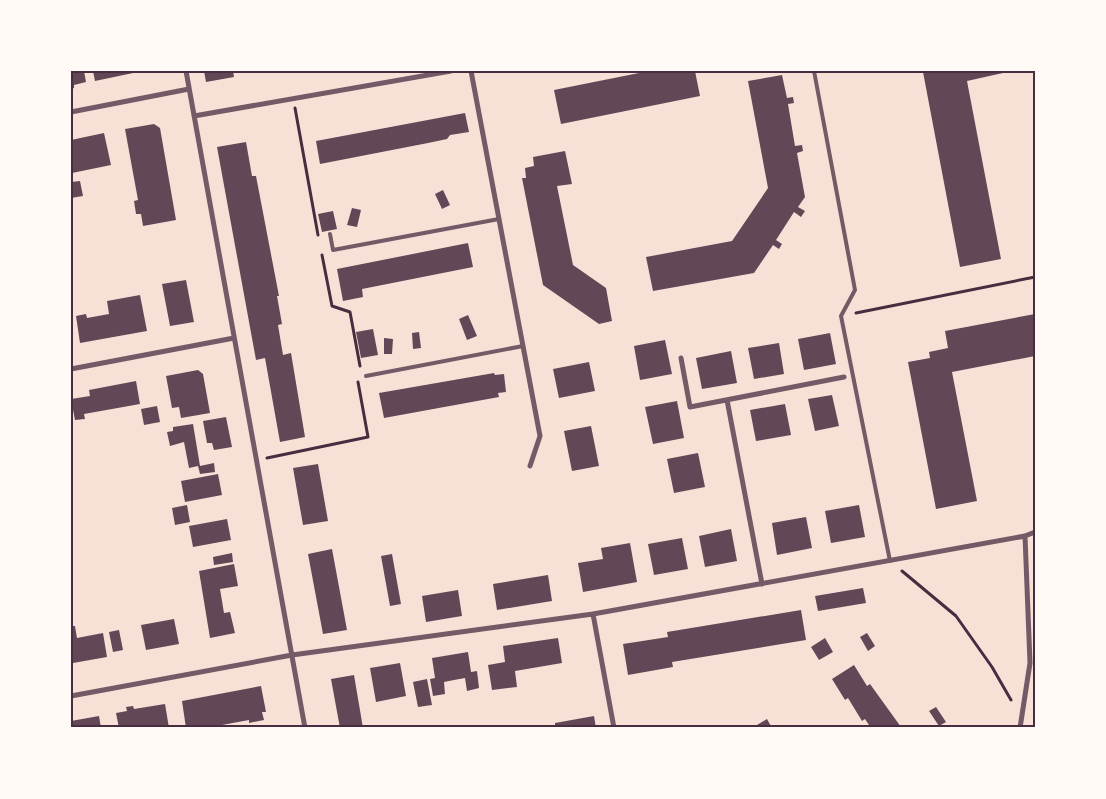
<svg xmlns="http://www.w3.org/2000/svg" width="1106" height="799" viewBox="0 0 1106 799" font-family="Roboto,sans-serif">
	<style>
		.building { fill: #644757 }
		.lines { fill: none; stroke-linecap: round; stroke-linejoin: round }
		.path { stroke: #4a2c40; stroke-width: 3 }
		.service { stroke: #755966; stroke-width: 4 }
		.minor { stroke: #755966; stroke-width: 5 }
		.neatline { fill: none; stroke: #4a2c40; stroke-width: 2 }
	</style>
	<rect width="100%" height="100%" fill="#f7e1d7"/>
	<path class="building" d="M71,71H84L86,82L74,85V88L71,89Z
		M93,71H138V72L95,81Z
		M204,71H233L234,77L206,82Z
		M695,71L700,96L561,124L554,90L649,71Z
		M1012,71L967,81L1001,259L960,267L923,72Z
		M782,75L787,98L793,97L794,103L788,104L795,146L802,145L803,151L797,153L805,197L798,207L805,211L801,217L794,212L776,240L782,244L779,249L773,245L754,273L653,291L646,257L732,241L768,188L748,81Z
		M465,113L469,132L450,135L447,139L428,143L320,164L316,141Z
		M154,124L160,128L176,220L143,226L141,214H136L134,201L138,200L125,129Z
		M104,133L111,165L72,173L71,140Z
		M246,142L252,176H256L279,296H277L282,324L278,325L283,355L291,353L305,437L280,442L265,358L256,360L217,147Z
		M565,151L572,184L557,186L573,265L606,288L612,321L599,324L543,285L522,178H526L525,168L534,166L533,157Z
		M80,181L83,196L71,198V182Z
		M443,190L450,205L442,209L435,194Z
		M352,208L361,210L357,227L347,225Z
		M333,211L337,229L322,232L318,214Z
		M468,243L473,267L362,289L363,297L343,301L337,269Z
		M186,280L194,322L170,326L162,284Z
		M140,295L147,331L80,343L76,316L86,314L87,318L109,314L107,301Z
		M1035,314V356L952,372L977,501L936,509L908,362L930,358L929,352L948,348L945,331Z
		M468,315L477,336L467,340L459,319Z
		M373,329L378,355L361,358L356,332Z
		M419,332L421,348L413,349L412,333Z
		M830,333L836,364L804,370L798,339Z
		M384,338L393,339L392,354H384Z
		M665,340L672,374L640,380L634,346Z
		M779,343L784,374L754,379L748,348Z
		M731,351L737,383L702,389L696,358Z
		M589,362L595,391L559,398L553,369Z
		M198,370L203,374L210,413L181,418L179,407L172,408L166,376Z
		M494,373L495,375L504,374L506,392L498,393L499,397L384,418L379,393Z
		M136,381L140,404L84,414L85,419L75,420L71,399L90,396L89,390Z
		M832,395L839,426L815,431L808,399Z
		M677,401L684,438L653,444L645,407Z
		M785,404L791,435L756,441L750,410Z
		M157,406L160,422L144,425L141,409Z
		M226,417L232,447L214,450L212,443H207L203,421Z
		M193,424L200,466L214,463L215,472L200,474L198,466L189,468L184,442L170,446L167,432L173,431V427Z
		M591,426L599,466L572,471L564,431Z
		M698,453L705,487L674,493L667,459Z
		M318,464L328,521L303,525L293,468Z
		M218,474L222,495L185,502L181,481Z
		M187,505L190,522L175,525L172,508Z
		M859,505L865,537L831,543L825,511Z
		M806,517L812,548L777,555L772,523Z
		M227,519L231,540L193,547L189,526Z
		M731,529L737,561L705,567L699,536Z
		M682,538L688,569L654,575L648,544Z
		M630,543L637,582L583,592L578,563L603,559L601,548Z
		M332,549L347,630L323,634L308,554Z
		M232,553L233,562L214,565L213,557Z
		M392,554L401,604L390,606L381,556Z
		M234,564L238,586L220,589L224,613L230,612L235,633L210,638L199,571Z
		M548,575L552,601L497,610L493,584Z
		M863,588L866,603L818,611L815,596Z
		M458,590L462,616L426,622L422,596Z
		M801,610L806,640L672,662L673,667L628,675L623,644L668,637L667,632Z
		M174,619L179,644L146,650L141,625Z
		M71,626H75L77,638L103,633L107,657L73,663Z
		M119,630L123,650L113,652L109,632Z
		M867,633L875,646L868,651L860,637Z
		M558,638L562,663L515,671L517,687L492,690L488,665L505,662L503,646Z
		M825,638L833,652L819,660L811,647Z
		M468,652L471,672L477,671L479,688L467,691L465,678L454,680L444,682L445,694L433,696L430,679L435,678L432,658Z
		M400,663L406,696L376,702L370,668Z
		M854,665L867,686L870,684L901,727L904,725L906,728H871L865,719L862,721L848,698L845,700L832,679Z
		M354,675L363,728H340L331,679Z
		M427,679L432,705L418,707L413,682Z
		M261,686L266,712H262L264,720L249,723V720L206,728H186L182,701Z
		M165,704L169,728H119L116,713L127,711L126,707L133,706L134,709Z
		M936,707L946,722L939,726L929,711Z
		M99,716L101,728H71V721Z
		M594,716L596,728H555V723Z
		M767,719L772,728H752Z"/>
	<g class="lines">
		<path class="path" d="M295,108L318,235
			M322,255L332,306L350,312L360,366
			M856,313L1035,277
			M267,458L368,437L358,382
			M902,571L956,616L992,667L1011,700"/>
		<path class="service" d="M814,71L855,290L841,316L890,561
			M330,234L333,250L499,219
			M366,376L523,346"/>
		<path class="minor" d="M186,71L305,728
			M471,71L540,436L530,466
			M71,112L189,89
			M194,116L451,71
			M681,358L690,407L844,377
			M71,369L234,338
			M727,400L762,584
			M593,614L614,728
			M71,696L292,655L593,614L1025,536L1035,532
			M1020,728L1030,663L1025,536"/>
	</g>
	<rect width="1106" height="799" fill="none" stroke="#fffaf5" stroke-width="145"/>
	<rect x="72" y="72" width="962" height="654" class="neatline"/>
</svg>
